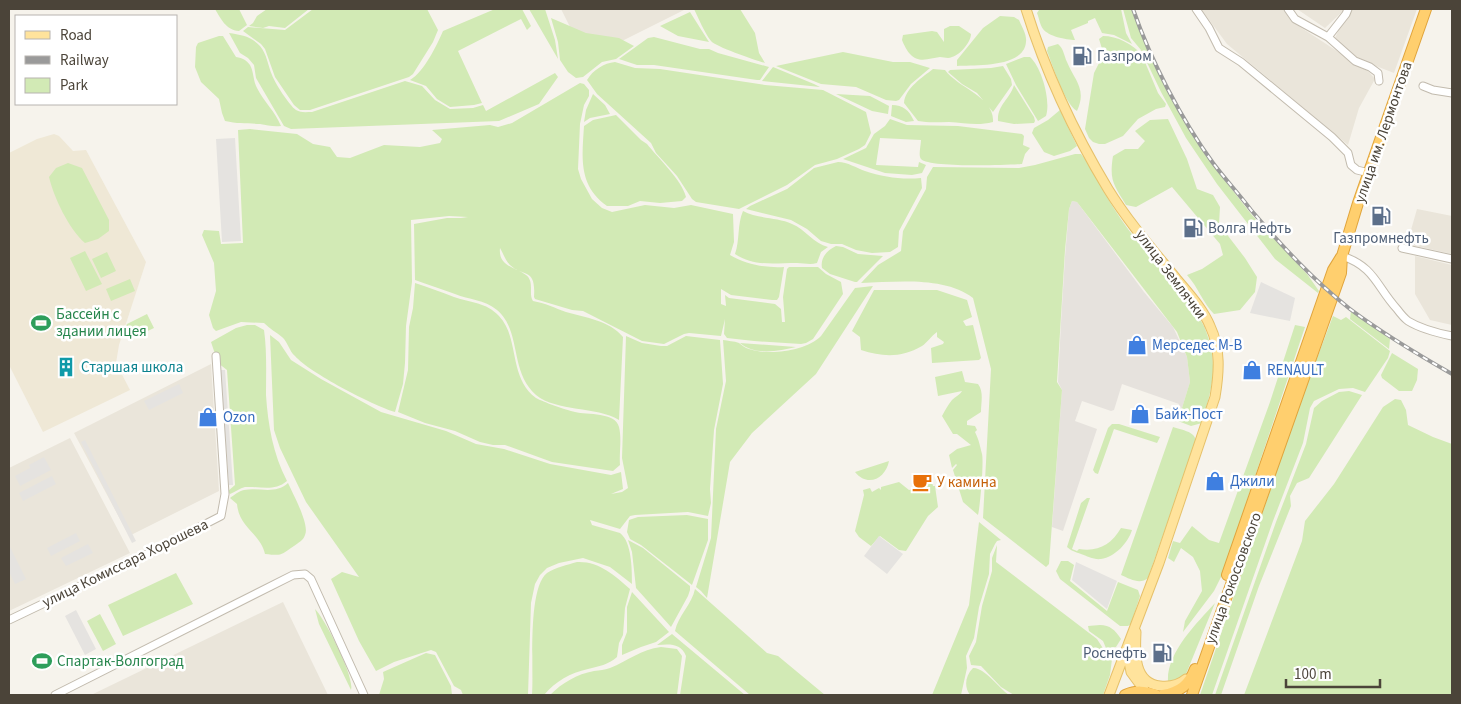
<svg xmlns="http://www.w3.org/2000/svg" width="1461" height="704" viewBox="0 0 1461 704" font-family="'Source Sans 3',sans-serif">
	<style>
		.residential { fill: #eae5da }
		.industrial { fill: #e6e2dd }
		.education { fill: #efe8d6 }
		.green { fill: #d2eab5 }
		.parking { fill: #e5e3e0 }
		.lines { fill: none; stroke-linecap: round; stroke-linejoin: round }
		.minor-casing { stroke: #c2bbae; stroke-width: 9 }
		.major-casing { stroke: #e6c16a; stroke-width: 11 }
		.highway-casing { stroke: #e0a43c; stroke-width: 12 }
		.minor { stroke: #fff; stroke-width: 7 }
		.major { stroke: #ffe39c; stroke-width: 9 }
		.highway { stroke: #ffcf6e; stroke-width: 10 }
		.rail-casing { stroke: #9a9a9a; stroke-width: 4 }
		.rail { stroke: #fff; stroke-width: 2; stroke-dasharray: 5.5; stroke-linecap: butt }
		.labels { text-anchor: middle; stroke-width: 5; stroke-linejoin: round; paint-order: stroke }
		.service-label { font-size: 15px; fill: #4e5e75; stroke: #fff; text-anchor: start }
		.street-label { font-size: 15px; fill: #4b4439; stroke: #fff }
		.leisure-label { font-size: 15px; fill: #27864d; stroke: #fff; text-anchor: start }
		.shop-label { font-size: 15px; fill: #366cbe; stroke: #fff; text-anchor: start }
		.culture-label { font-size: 15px; fill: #0d838f; stroke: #fff; text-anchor: start }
		.food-label { font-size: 15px; fill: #c56008; stroke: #fff; text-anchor: start }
	</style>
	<rect width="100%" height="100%" fill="#f6f3ec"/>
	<path class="residential" d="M561,9H686L586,59Z
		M1201,9H1284L1294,23L1369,72L1375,79L1359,108L1348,145L1227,44Z
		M1297,9H1345L1325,28Z
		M1349,9H1417L1394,73L1358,59L1334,40Z
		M1417,209L1452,216V254L1407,244Z
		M1415,256L1452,265V325L1430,320L1415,294Z
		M211,364L219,491L129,536L74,433Z
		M70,438L130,553L9,611V468Z
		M283,602L328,695H91Z"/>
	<path class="industrial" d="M1072,201L1077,202L1144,292L1173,327L1187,357L1190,382L1178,421L1175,419L1179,404L1122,384L1114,410L1111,411L1082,401L1075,421L1097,429L1063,531L1052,527L1062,390L1058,382L1061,323L1065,257L1069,209Z"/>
	<path class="education" d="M54,134L59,136L73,151L86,150L146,262L119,345L116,363L130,390L43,432L9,365V153L37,139Z"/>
	<path class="green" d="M215,9H239L247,25L239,31C226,30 221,19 215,9Z
		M267,9H309L285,28L269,26L263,28L249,26L253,23L257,16Z
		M313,9H427L438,30L433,42L413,74L409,77L310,110H300L294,105L275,77L265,49L261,44L243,31L248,27L285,30Z
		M495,9H522L531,26L527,30L521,19L458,51L482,103L474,105L450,107L437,99L426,86L410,80C424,72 437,45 443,31Z
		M529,9H545L555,40L558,59Z
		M694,9H740L755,33L759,53L765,63C755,60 716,47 711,41C704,32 699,19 694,9Z
		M1043,9H1121L1126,33L1132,44L1114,35L1102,33L1095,18L1088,21V23L1071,30L1075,40C1066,40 1048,36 1043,29C1040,25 1039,18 1037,13L1039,10Z
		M1123,9H1132L1155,64L1170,95L1206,156L1251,214L1307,274L1319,291L1318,293L1275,259L1217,184L1186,138L1161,92L1141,50L1131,38Z
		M690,12L709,42L678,36L660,26Z
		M1000,16L1014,17L1019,20C1022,27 1027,35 1026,42C1024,68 975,65 957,66V60L983,28Z
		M551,18L586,33L619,38L634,46L616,59L602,62L583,77L576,78L568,72L560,60L558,42Z
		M950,26H959L971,34C971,42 960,55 952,57C948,59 944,57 940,57C930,58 919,64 910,54C907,51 904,45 902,40L903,35L932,31L937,32L944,42V29Z
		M229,33C241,35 251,36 260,46C267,54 268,66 272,75C275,83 289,105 296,110C301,113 306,112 312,112L405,81L422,86L435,100L450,109L473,108L483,105L486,111L555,73L558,77L539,104L499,121L291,129L284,126L256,78L254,65L248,58L240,53Z
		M219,36H223L236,57C243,58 246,60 250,65C254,72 253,81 257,88C264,102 275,111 281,126C273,127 267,125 260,124C247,123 238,124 225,121L222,113L219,99L201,82L195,67L196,47L198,43Z
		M1103,36C1117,36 1133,44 1142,55L1158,93L1166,104L1165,107L1156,109L1138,119L1123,136L1105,144H1099L1093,142L1089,138L1085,129L1094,73L1099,63L1098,55L1103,52L1099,39Z
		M654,37L700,49H709L718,53L769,67L760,80H757L654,65H637L619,59L648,38Z
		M1058,44C1064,49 1064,56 1067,62C1075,81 1087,89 1077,111C1064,103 1053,66 1047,51L1048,47Z
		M843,52L893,62H910L930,68L911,84L899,100L896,101L886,100L856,87L821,84L776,66Z
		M1024,57H1030C1042,68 1051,101 1046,116L1038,121L1016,85L1006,64Z
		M615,62L635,68L660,69L765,85L823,90L866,112L871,133L865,145L859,149L837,159L815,165L787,185L739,209L696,202L692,199L677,176L656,153L651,143L597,94L587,80C593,70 604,63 615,62Z
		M1003,66L1011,79L1012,85L993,112L977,93L962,84L948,72L950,70L991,68Z
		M773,67L814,84L820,87L762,81Z
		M933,69L945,70C958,88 995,97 993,122C978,126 965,123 949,122C938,122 929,123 918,121L904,103C905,88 923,77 933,69Z
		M580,83L584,84L589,90V96L584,105L580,124L578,169L581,179L592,199L602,208L612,212L645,205L674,208L691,205L733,214L734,242L730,255C747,265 766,268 784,267L779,297L777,300H772L731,295L721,289V304L726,306L725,295L729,298L775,304L781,309L782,322H785L783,297L787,269L789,267H818L826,274L841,282L843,294L813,339L806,343L801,344L754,341L727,338L724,334L725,319L721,336L689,333L684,334L664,344L642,341L583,311L572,310L535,299L534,297C536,267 524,278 510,265C505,260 503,253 500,248C498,267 516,267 526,275C535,282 528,294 533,301C545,303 555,308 566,312C586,318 609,320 623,337L619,420C596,406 557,412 536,395C509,371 522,331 497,310C484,299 469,300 455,294C442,289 428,285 415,280L414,224L447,218H461L468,217L449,216L411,220L412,282L406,326L405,363L403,384L395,412C372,405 310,373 295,356C289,351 288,342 282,337C276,332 270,329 264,323L241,322L216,331L213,328L209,315L216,291L214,263L202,235L204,230L219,231L221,244L243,243L238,130L250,129L297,134L313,144L330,147L337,157L350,158L384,145L420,147L440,143L442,139L432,130L490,125L498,127L512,123Z
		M1014,85L1034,117L1035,121L1034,123L1014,124L998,121C997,105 1010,99 1014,85Z
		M593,94L605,105L610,114L590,118L584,122L586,110Z
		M836,94L870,96L889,106L888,114L872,111Z
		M892,105C903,105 909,110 914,121L906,122L891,116Z
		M1060,110L1077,146L1070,151L1054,156L1044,152L1032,133L1034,128L1048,120Z
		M616,115L641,140L647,144C658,158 682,180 686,197L682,201L660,203L640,201L628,206H607C578,185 582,158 584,126L593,120Z
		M890,119L907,125L958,126L1022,134L1024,136L1023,145L1030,148L1025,154L1022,164C1008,165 929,168 921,159C918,156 921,145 921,140L880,138L876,165L918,167L919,162L926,165L922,173L912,175L885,173L843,159L866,148L874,134L885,126Z
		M1168,119L1187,159L1197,189L1213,195L1220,207L1219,224L1245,258L1257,277L1255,292L1240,310L1214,314C1203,303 1198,287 1187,275L1202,269L1223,255L1220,244L1172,187L1136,207L1126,205C1114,185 1109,181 1113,156L1125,149H1138L1145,141L1135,131L1150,120Z
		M1075,154H1081L1085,159C1101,186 1115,213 1134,237C1152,260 1172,281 1189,305C1196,314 1204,323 1207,334C1219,369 1211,390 1202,423L1191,426L1178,421L1190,382L1187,357L1177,332L1077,202L1072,201L1069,209L1065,250L1057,382L1062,390L1049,564L1046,567L983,518L991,369L973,298C945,276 895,282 861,283L878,265L901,251L903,231L926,189L927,177L933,167L1019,168L1035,165Z
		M838,162C848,162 856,168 865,171C883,177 902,180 921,178L922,188L899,231L898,247L890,252L872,253L856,250L842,244H831L821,241L807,229L791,220L746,209L750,206L787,189L814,168Z
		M68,163L82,168L109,220V231L98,239L85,243C69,229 54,198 49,177L56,168Z
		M743,211C757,219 777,217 792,224C805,229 814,244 828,247L821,252L817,263C810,265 804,263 797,263C775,263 755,267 735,254C740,240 737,225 743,211Z
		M836,246L843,247L858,254L883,256L857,282H855L830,274L822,268C820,258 827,250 836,246Z
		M85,251L102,284L86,291L70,258Z
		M107,252L116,271L101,278L92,259Z
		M130,279L135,291L111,301L106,289Z
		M415,283C428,287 441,292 454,297C471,303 486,302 499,316C520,338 508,377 536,398C543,402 566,410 575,412C587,415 616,412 619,427C622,439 619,453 620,465L613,471L552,462L505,445H493L480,442L455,431L425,423L398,412L408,370L409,327L413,308Z
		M873,286L816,374L752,433L730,462L707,598L701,591L696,587L711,538L716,429L726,381L723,340C728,341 734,341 739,343C742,345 745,348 749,349C769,356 806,351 821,336L855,288Z
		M874,290H937L967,300L972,317L963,321L966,326L973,325L981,358L979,360L932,363L931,348L943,344L944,342L937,337V332C931,336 927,343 922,346C901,358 883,357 861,350L860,337L852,331Z
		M1351,311L1390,339L1389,349L1350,319Z
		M147,314L154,328L131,339L125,328L127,324Z
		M1333,316L1341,320L1346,317L1390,351L1388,358L1365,392L1353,388L1339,389L1314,401L1310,408L1303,443L1273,521L1212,695H1200L1300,403Z
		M247,325H255L264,330C267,351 266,374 266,395C268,425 273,454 287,481C274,492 260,486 245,487C240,488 235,492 230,494L228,491L235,485L227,370L218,363L211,342L236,328Z
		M1295,325L1305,327L1222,575L1214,591L1183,632L1185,621L1202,591L1200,571L1193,557L1181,548L1174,562L1168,558L1173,541L1180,543L1192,526L1209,540L1219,543L1270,402Z
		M270,335L279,342L291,360L321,379L381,412L446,431L476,444L504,449L550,464L611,475L621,472L623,489L611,494L622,492L628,488L622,458L626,336L642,343L661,346H667L686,336L720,340L723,384L714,430L710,489L711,503L708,516L688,512L635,515L630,516L620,529L590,520L592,525L620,533C632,542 632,570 632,584L610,567L583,558L559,563L547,568L540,575L535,584L531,603L528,695H463L461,690L454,686L436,652L431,650L394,662L376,671L359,641L331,579L342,572L359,577L306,502L280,448L274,430Z
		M740,343L796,347C779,351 755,356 740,343Z
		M1392,353L1418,369L1417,380L1412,391H1399L1382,378L1381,375Z
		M962,371L965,382L978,384C984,392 981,402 981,412L967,421V425L975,426L977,430L975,432C979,440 980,446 982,454C984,461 980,508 978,515L963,502L953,470L957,465L956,464L952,468L949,455L957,449L971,445L957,434H953L942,416C945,410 948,405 952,400C956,396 960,395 962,391L938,396L935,377Z
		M1349,391L1362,395L1309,478L1297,483L1290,496L1291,506L1259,586L1221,695H1215L1276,522L1306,444L1314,408L1322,401L1339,392Z
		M1395,399L1401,400L1406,410L1408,425L1433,437L1452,444V695H1244L1302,541L1305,521L1334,484L1383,407Z
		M1112,424H1119L1160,437L1157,443L1114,429L1098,474L1095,473L1093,470L1108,428Z
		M1173,427C1181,430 1195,431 1196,441L1148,578C1140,585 1130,579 1121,575Z
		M889,461C886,478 868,488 855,472Z
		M931,478L933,486H935L938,507L928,516L906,551L899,550L880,536L871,546L859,537L855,531L864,495L863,490L870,488L872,492L879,488L881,490V487L899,482L909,490L928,485L927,480Z
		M288,483C293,494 310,525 305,535C303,541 299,542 294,546C280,555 283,556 265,554C261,534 239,528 237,504L230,498C234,495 239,491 244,490C259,487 275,495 288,483Z
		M1087,498H1090L1072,549L1077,551L1079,549C1098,552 1111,545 1121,528L1132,530C1128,543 1115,557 1101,559C1094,560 1087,556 1081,554C1076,552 1071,551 1067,547L1081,503Z
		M687,515L708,519V540L692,585L641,545L630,539L627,532L629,520L638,517Z
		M979,522L1001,540L997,541L995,544L990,554L989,574L979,607L974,638L966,656L967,668L961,695H932L969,605Z
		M628,540L643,548L690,586V590L688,596L671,627L636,588L632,552Z
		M997,545L996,562L1097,639L1106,653L1112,659L1110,675L1103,695H1014L1001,687L981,666L971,665L969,656L976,642L982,606L992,571V558Z
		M1061,561H1068L1074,565L1070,581L1107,611L1118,582L1138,590L1140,596L1131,624L1128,626H1120L1060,579L1056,571Z
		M577,562C599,561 614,575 630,589L625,608L623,635L619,643L617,657C608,665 599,666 588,669C570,673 556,681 544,695H532C534,669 527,589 547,573C556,567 567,565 577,562Z
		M176,573L193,604L123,636L108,605Z
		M695,589L767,653L778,656L825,695H750L675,631C678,616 692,604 695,589Z
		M632,592L669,632L656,642L641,647L622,655V645L627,632V607Z
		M1215,603L1186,674L1178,682L1171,683L1168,682C1166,653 1197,623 1215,603Z
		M315,609C325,619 355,677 351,690L319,624Z
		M100,614L116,644L103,651L87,621Z
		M1100,625C1110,625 1115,630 1121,639L1116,647L1106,648L1103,641L1089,631L1088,626Z
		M672,634L745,695H680L686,656C681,643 670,644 657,645Z
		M661,647L677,649L682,656L677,695H550C562,683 577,674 594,671C600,670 604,670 610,668C628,661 641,649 661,647Z
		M426,653L435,655L451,686L452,695H379L384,679L383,672Z
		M973,668C984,667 999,688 1009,695H970C964,687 965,676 973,668Z"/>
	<path class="parking" d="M235,138L241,241L222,242L216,139Z
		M1261,282L1295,298L1290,321L1250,313Z
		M220,370H225L233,485H229Z
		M179,384L183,393L149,410L144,401Z
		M85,440L136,541L132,543L81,442Z
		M44,457L51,470L20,486L15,476L30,468L29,465Z
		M52,476L56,484L23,501L19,493Z
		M76,533L80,541L51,556L47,548Z
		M879,536L903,554L887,574L864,556Z
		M88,544L93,553L66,566L61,558Z
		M10,547L26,579L15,584L9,572V548Z
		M1076,562L1117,581L1107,609L1072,580Z
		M76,610L96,649L85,655L65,616Z"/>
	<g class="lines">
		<defs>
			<path id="minor" d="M1196,9L1209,28L1219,48L1241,62L1332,137L1348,153L1351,165L1357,170L1369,173
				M1288,9L1295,19L1328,37L1355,61L1370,67L1378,73L1379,81
				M1328,37L1346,14L1348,9
				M1423,86L1433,90L1452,93
				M1402,248L1452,259
				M1342,256C1375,267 1376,286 1397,309C1400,313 1404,318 1408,321C1421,329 1437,333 1452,336
				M9,620L147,554L221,516L225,494L216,356
				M55,695L293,575L305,574L311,579L364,695"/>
			<path id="major" d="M1026,9C1046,73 1073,131 1108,189C1127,220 1152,249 1175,277C1187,292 1202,307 1210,326C1221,349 1219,373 1215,397L1159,563L1109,695
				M1136,632C1135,652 1133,683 1160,686C1170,687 1178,686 1186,679
				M1127,651L1131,672L1145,691"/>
			<path id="highway" d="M1227,575L1333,270L1341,257
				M1125,695C1137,690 1144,691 1156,695
				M1163,695C1180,692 1189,685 1195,669
				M1192,695L1341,273L1342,256L1358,203L1426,9"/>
		</defs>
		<use href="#minor" class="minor-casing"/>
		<use href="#major" class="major-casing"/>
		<use href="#highway" class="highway-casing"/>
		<use href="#minor" class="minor"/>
		<use href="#major" class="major"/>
		<use href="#highway" class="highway"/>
		<defs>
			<path id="rail" d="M1133,9C1151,61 1181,119 1213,163C1225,179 1239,194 1251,210C1282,246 1313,280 1350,309C1382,333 1417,354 1452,374"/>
		</defs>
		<use href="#rail" class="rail-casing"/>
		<use href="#rail" class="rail"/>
	</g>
	<defs>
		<symbol id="fuel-bare" viewBox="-9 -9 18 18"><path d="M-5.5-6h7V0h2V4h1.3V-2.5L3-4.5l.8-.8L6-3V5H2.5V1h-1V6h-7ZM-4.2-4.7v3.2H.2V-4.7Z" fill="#5c6f8a" stroke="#fff" stroke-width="2.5" paint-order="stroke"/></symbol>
		<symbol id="stadium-bare" viewBox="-9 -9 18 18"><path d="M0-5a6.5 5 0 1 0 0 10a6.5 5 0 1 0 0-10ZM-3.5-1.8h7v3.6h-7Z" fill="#2e9e5b" stroke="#fff" stroke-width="2.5" paint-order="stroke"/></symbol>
		<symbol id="shop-bare" viewBox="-9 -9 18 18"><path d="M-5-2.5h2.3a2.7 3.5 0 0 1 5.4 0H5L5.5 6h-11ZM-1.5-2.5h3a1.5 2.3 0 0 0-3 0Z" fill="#3f7fe0" stroke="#fff" stroke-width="2.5" paint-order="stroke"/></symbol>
		<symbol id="building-bare" viewBox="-9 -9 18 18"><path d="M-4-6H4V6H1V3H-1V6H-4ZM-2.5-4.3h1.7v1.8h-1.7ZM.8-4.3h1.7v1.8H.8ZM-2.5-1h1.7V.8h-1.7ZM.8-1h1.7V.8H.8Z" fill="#0f9aa8" stroke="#fff" stroke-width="2.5" paint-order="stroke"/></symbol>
		<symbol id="cafe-bare" viewBox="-9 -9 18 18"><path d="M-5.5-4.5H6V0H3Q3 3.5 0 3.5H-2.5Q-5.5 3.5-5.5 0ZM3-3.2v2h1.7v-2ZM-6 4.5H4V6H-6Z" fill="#e8710a" stroke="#fff" stroke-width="2.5" paint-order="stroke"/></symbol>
	</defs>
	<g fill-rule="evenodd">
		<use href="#fuel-bare" x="1068" y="42" width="28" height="28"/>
		<use href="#fuel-bare" x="1367" y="202" width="28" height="28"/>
		<use href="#fuel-bare" x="1179" y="214" width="28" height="28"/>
		<use href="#stadium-bare" x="27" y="309" width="28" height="28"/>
		<use href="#shop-bare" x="1123" y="331" width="28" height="28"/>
		<use href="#building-bare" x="52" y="353" width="28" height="28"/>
		<use href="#shop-bare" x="1238" y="356" width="28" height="28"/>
		<use href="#shop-bare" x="1126" y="400" width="28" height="28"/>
		<use href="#shop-bare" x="194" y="403" width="28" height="28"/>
		<use href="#shop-bare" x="1201" y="467" width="28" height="28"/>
		<use href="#cafe-bare" x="908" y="468" width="28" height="28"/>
		<use href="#fuel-bare" x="1148" y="639" width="28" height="28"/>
		<use href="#stadium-bare" x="28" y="647" width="28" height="28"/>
	</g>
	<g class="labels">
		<g class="service-label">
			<text x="1097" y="61">Газпром</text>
			<text x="1208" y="233">Волга Нефть</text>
			<text x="1381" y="243" text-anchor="middle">Газпромнефть</text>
			<text x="1147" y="658" text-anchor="end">Роснефть</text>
		</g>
		<g class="street-label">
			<text transform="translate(1383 132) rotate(-71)" y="5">улица им. Лермонтова</text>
			<text transform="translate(1171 274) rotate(53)" y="5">улица Землячки</text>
			<text transform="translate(125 563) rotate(-26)" y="5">улица Комиссара Хорошева</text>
			<text transform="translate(1233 578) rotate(-70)" y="5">улица Рокоссовского</text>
		</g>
		<g class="leisure-label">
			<text x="56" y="319">Бассейн с<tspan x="56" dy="17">здании лицея</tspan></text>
			<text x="57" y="666">Спартак-Волгоград</text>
		</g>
		<g class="shop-label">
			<text x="1152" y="350">Мерседес M-B</text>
			<text x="1267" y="375">RENAULT</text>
			<text x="1155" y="419">Байк-Пост</text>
			<text x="223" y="422">Ozon</text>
			<text x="1230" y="486">Джили</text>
		</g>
		<g class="culture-label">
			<text x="81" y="372">Старшая школа</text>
		</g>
		<g class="food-label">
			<text x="937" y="487">У камина</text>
		</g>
	</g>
	<rect width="1461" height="704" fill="none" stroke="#4b4439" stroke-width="20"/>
	<rect x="15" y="15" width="162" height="90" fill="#ffffff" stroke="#b7b4b0"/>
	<rect x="25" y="31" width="25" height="8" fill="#ffe39c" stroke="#b7b4b0"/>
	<text x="60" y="40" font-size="15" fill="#4b4439">Road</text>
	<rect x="25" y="56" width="25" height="8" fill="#9a9a9a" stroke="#b7b4b0"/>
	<text x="60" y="65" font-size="15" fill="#4b4439">Railway</text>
	<rect x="25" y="78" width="25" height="15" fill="#d2eab5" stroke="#b7b4b0"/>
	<text x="60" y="90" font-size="15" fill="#4b4439">Park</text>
	<path d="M1286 679v8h94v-8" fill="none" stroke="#4b4439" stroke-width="2.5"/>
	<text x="1294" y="679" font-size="15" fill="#4b4439" stroke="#ffffff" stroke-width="4" paint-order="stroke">100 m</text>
</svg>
